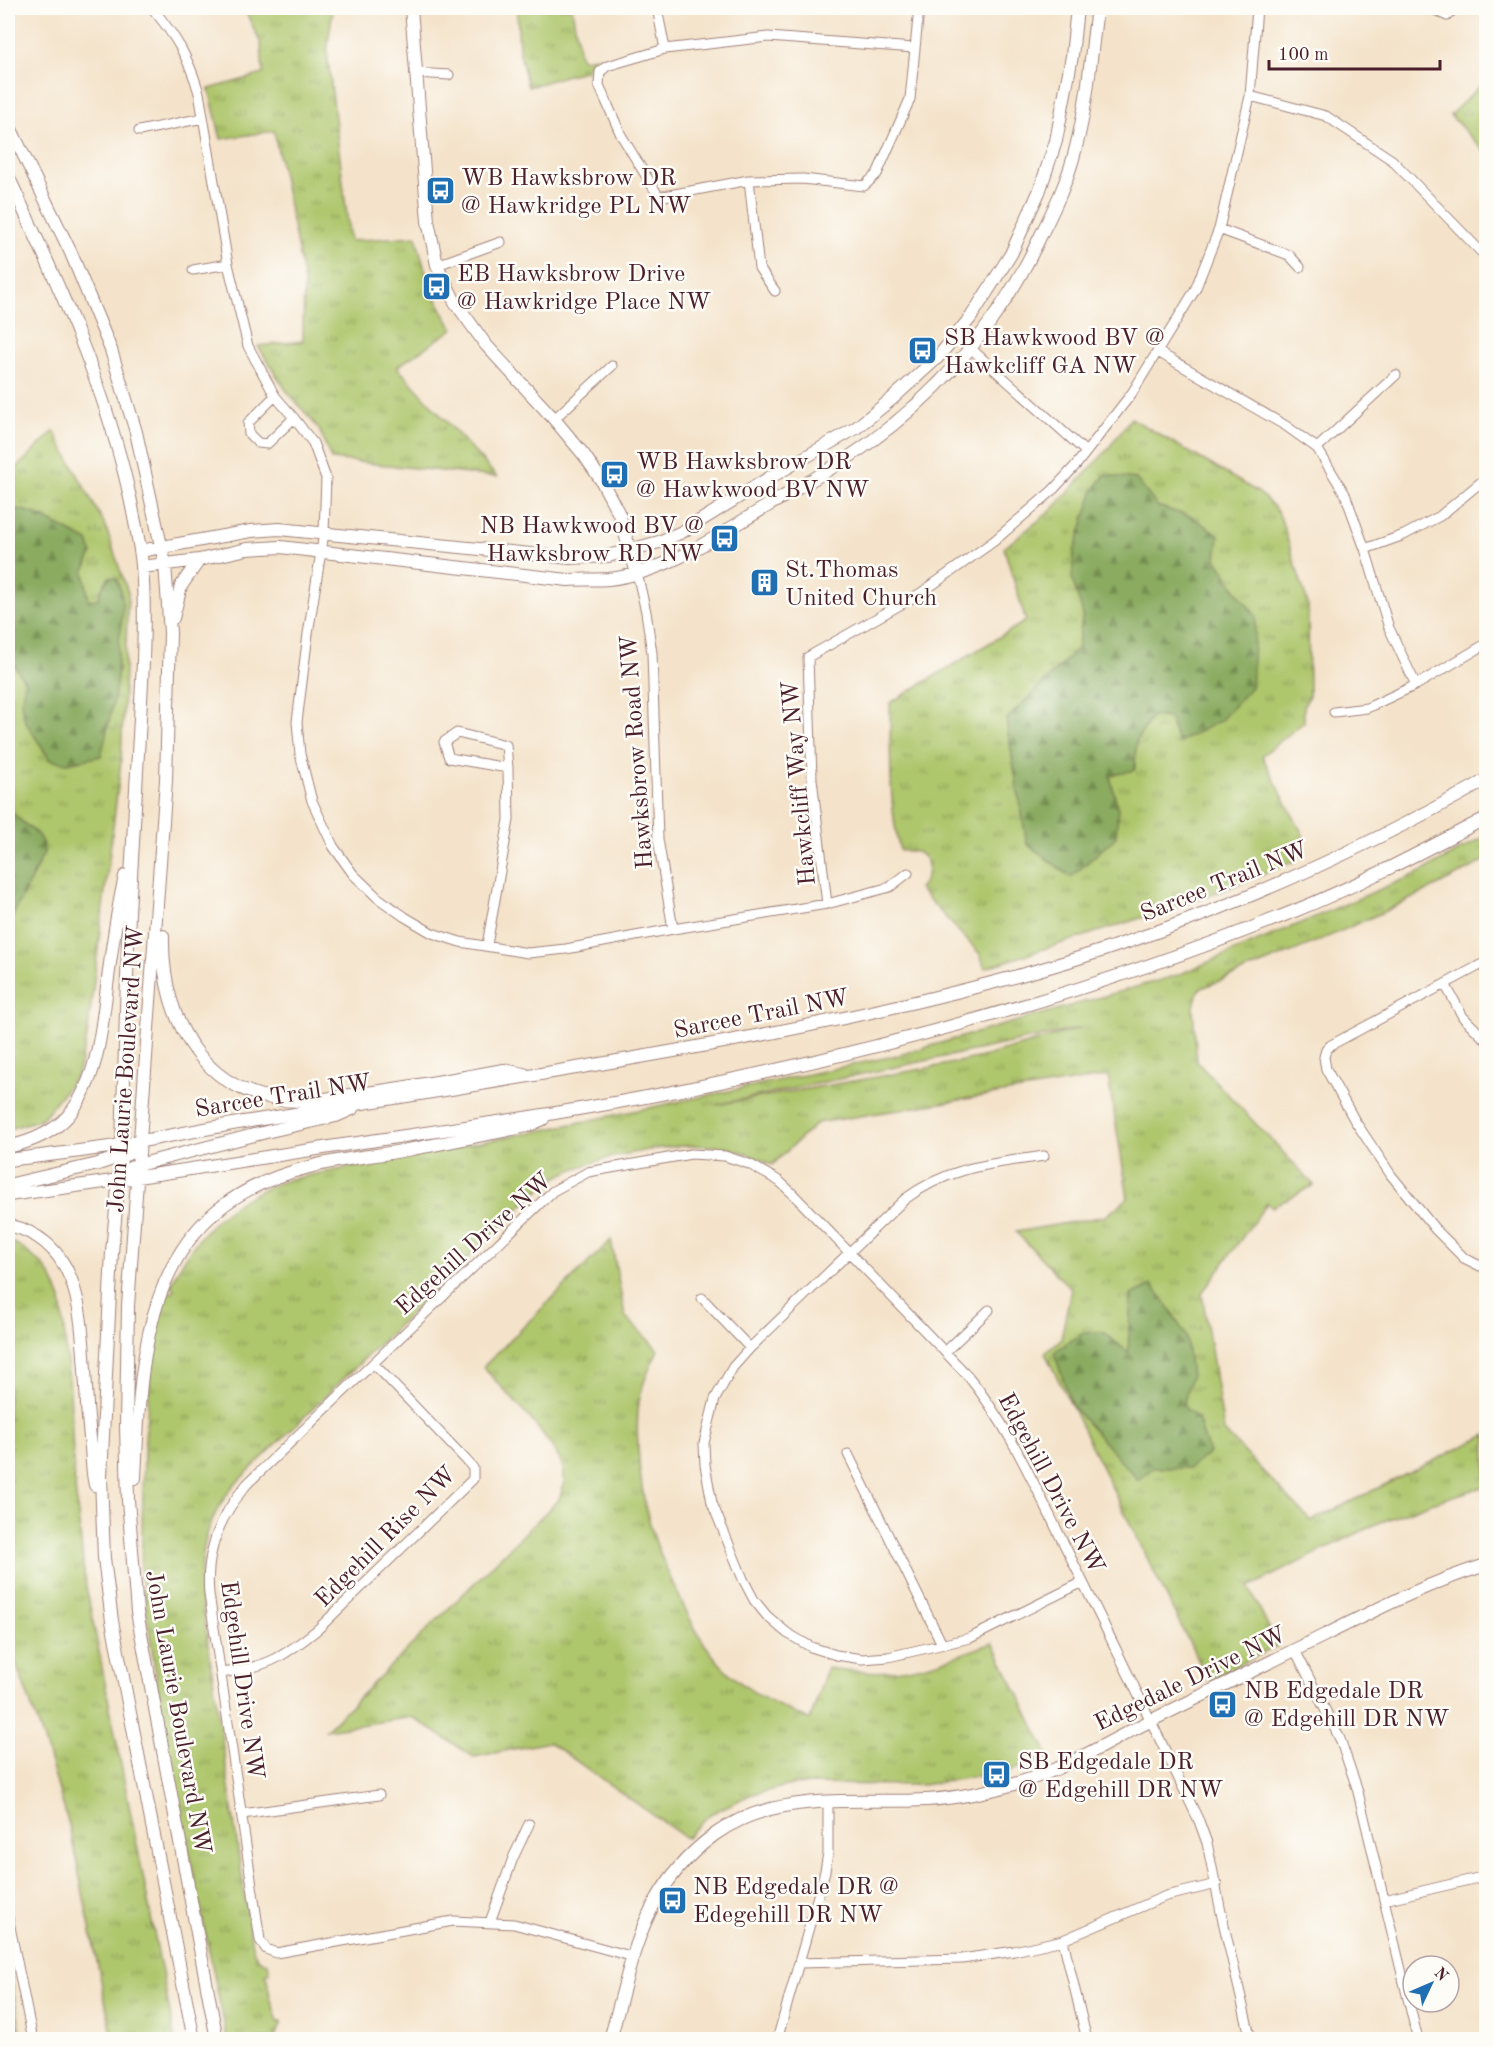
<svg xmlns="http://www.w3.org/2000/svg" width="1494" height="2047" viewBox="0 0 1494 2047" font-family="'Old Standard TT',serif">
	<style>
		.grass { fill: url(#grass-tufts); stroke: #7c724c; stroke-width: 1.5; fill-rule: evenodd }
		.forest { fill: url(#forest-firs); stroke: #6a6546; stroke-width: 1.5 }
		.lines { fill: none; stroke-linecap: round; stroke-linejoin: round }
		.street-casing { stroke: #9f817a; stroke-width: 11 }
		.secondary-casing { stroke: #9f817a; stroke-width: 14 }
		.street { stroke: #fff; stroke-width: 9 }
		.secondary { stroke: #fff; stroke-width: 12 }
		.labels { text-anchor: middle; stroke-width: 5; stroke-linejoin: round; paint-order: stroke }
		.poi-label { font-size: 24px; fill: #4a1f2b; stroke: #fdfcf7; text-anchor: start }
		.street-label { font-size: 24px; fill: #4a1f2b; stroke: #fdfcf7 }
	</style>
	<defs>
		<pattern id="grass-tufts" width="24" height="20" patternUnits="userSpaceOnUse" patternTransform="scale(1.5)"><rect width="24" height="20" fill="#aec66c"/><path d="M3 7l-1-3M5 7V3M7 7l1-3M15 17l-1-3M17 17v-4M19 17l1-3" fill="none" stroke="#90a059"/></pattern>
		<pattern id="forest-firs" width="22" height="20" patternUnits="userSpaceOnUse" patternTransform="scale(1.5)"><rect width="22" height="20" fill="#8aab60"/><path d="M5 1l3.5 6h-7zM16 11l3.5 6h-7z" fill="#738b4f"/></pattern>
	</defs>
	<rect width="100%" height="100%" fill="#fdfcf7"/>
	<filter id="ink" filterUnits="userSpaceOnUse"><feTurbulence type="fractalNoise" baseFrequency=".0167" numOctaves="2"/><feDisplacementMap in="SourceGraphic" scale="12" xChannelSelector="R" yChannelSelector="G"/><feConvolveMatrix kernelMatrix="1 2 1 2 8 2 1 2 1" color-interpolation-filters="sRGB"/></filter>
	<filter id="wash" filterUnits="userSpaceOnUse"><feTurbulence type="fractalNoise" baseFrequency=".008" numOctaves="4" result="noise"/><feDisplacementMap in="SourceGraphic" scale="24" xChannelSelector="R" yChannelSelector="G"/><feGaussianBlur stdDeviation="1.35" result="paint"/><feColorMatrix in="noise" values="0 0 0 0 0 0 0 0 0 0 0 0 0 0 0 0 0 1.4 0 .05"/><feComposite in="paint" operator="in"/></filter>
	<g filter="url(#wash)">
		<rect width="100%" height="100%" fill="#f4e3ca"/>
		<path class="grass" d="M244,8H333L327,51L350,241L416,236C425,274 432,295 453,329L397,367L497,477L331,459L319,429L286,390L258,346L303,341L304,281L274,131L221,139L209,89L263,74L261,44Z
			M517,8H572L580,56L583,59L597,57L590,63L586,71C566,74 548,82 528,87L519,50Z
			M1486,80V153L1450,115Z
			M1131,418L1258,492L1273,506L1280,516L1308,604L1309,697L1304,705V722L1262,756L1305,839L1287,844L1295,861L1206,897L985,968L980,954L919,889C936,869 929,848 900,851C888,804 891,752 890,703L1026,621L1004,548L1053,509L1108,449Z
			M54,431L105,525L128,593L121,762L87,1037L77,1075L42,1119L8,1129V476Z
			M1486,836V860C1394,911 1297,951 1199,989L1193,1009L1197,1062L1314,1185L1272,1207L1267,1203L1202,1293L1224,1431L1311,1521L1486,1435V1486L1431,1503L1376,1524L1249,1587L1278,1646L1208,1680L1045,1353L1061,1339L1071,1289L1016,1232L1106,1216L1128,1198L1108,1076L817,1123L772,1165C753,1155 732,1147 710,1146C670,1143 596,1157 561,1175C551,1180 543,1188 534,1194L234,1485C206,1520 202,1545 200,1588L252,1946C255,1956 258,1961 268,1963L270,1972L266,1974L270,1997L278,2022H281C282,2029 274,2033 275,2039H227L162,1718L141,1574L144,1453L152,1351L161,1311L168,1291L173,1293L175,1289L170,1287C195,1231 232,1197 291,1179L558,1127L899,1055L1178,975L1421,872ZM1081,1028L986,1056L934,1067L715,1105Z
			M611,1240L625,1316L658,1350C650,1367 642,1383 639,1402C637,1416 637,1433 638,1447C641,1506 653,1543 679,1596C691,1622 704,1648 725,1669C748,1693 780,1707 810,1720L827,1668C849,1671 871,1673 893,1671C927,1668 961,1654 993,1643L1050,1758L1006,1772L922,1785L795,1784L750,1795L710,1814L686,1838L549,1742L474,1757L412,1717L326,1730L559,1499C563,1489 566,1480 563,1468C555,1440 504,1391 483,1367Z
			M8,1241L18,1245L42,1264L52,1278L61,1299L70,1390L74,1477L85,1581L175,2039H113L69,1825L44,1740L8,1642Z
			M8,1961L22,2039H8Z"/>
		<path class="forest" d="M1105,475L1136,479L1157,506L1192,517L1219,535L1216,558L1238,593L1256,616L1251,687L1221,720L1178,743L1169,718L1152,716L1136,742L1135,770L1110,776L1118,809L1116,837L1071,877L1027,844L1006,720L1077,649L1083,614L1072,579L1074,552L1094,489Z
			M8,508L23,510L36,514L88,541L92,553L84,572L89,601L99,598L101,589L109,577L116,578C127,600 122,618 119,641C118,654 118,666 117,678C114,704 107,731 101,756L67,763L50,760L25,721L21,704L25,682L13,663L8,658Z
			M8,801C10,806 12,811 15,815C27,829 43,831 44,853L8,925Z
			M1152,1285L1168,1306L1186,1336L1191,1377L1183,1406L1198,1419L1209,1453L1190,1468H1153L1138,1480L1072,1406L1054,1352L1083,1333L1103,1332L1128,1352L1131,1295Z"/>
	</g>
	<g filter="url(#ink)">
		<g class="lines">
			<defs>
				<path id="street" d="M152,8C175,35 189,58 199,93L228,264L248,346L275,396L294,418L313,443L326,478L324,533L308,634L297,722L300,754L312,801L333,846L353,874L378,898L405,917L432,933L460,942L528,953L566,949L673,929L827,904L890,887L908,873
					M657,8L665,49L607,66L600,72L599,85L621,135L659,197L749,180L803,179L864,186L877,174L910,99L919,8
					M1431,8L1447,16L1455,8
					M665,49L768,37L914,48
					M415,73L449,75
					M1250,96L1326,116L1392,160L1486,257
					M139,131L203,118
					M749,180L759,268L775,291
					M1219,229L1289,255L1300,267
					M437,265L501,242
					M193,270L228,264
					M957,336L1086,452
					M1158,352L1286,426L1317,448L1345,494L1365,549L1389,628L1416,685
					M275,396L248,423L249,434L258,443L267,444L294,418
					M554,419L612,366
					M1317,448L1396,375
					M1365,549L1404,535L1440,516L1486,478
					M637,573L646,612L652,653L658,839L673,929
					M1334,712L1367,708L1416,685L1486,644
					M827,904L812,779L808,657L921,593L994,541L1052,491L1076,465L1132,393L1195,290L1219,229L1250,96L1257,8
					M487,945L509,820L508,768L506,745L457,733L444,742L449,758L508,768
					M1486,962L1331,1045L1326,1050L1324,1057L1326,1069L1355,1121L1391,1175L1435,1229L1464,1258L1480,1266H1486
					M1445,984L1463,1017L1486,1040
					M1044,1156C991,1164 950,1166 905,1199L750,1348L733,1367L715,1399L704,1443L705,1465L712,1503L743,1579L754,1600L767,1616L787,1633L811,1647L836,1655L862,1659L888,1657L970,1638L1083,1582
					M702,1298L750,1348
					M945,1352L989,1310
					M848,1454L942,1644
					M1295,1650L1340,1739L1357,1788L1418,2040
					M221,1673C268,1667 282,1658 318,1629L473,1479V1468L466,1460L373,1363
					M242,1814L379,1795
					M1384,1900L1486,1876
					M8,1917L33,2040
					M490,1922L513,1858L529,1824
					M1063,1940L1087,2040
					M634,1957L514,1924L453,1921L276,1953L266,1949L260,1940L209,1594C205,1551 220,1516 247,1484L553,1191L588,1172L691,1154L725,1156L749,1164L779,1181L792,1193L968,1376C1008,1425 1033,1482 1061,1538C1108,1632 1154,1727 1199,1821L1207,1843L1222,1917L1251,2040
					M799,1963L962,1959L1014,1951L1063,1940L1166,1896L1217,1884
					M777,2040L825,1871L828,1853V1803
					M1467,2040L1486,2035"/>
				<path id="secondary" d="M411,8L428,221L437,265L455,302L486,345L554,419L584,455L601,480L619,514L637,573
					M8,123L71,253L111,350L136,432L165,564L170,633L166,780L128,1306L126,1426L128,1500L137,1612L217,2040
					M8,176C57,281 107,388 131,502C135,523 140,544 142,565C145,604 144,644 142,683L129,912L122,1145L112,1252L101,1477L104,1558L112,1621L194,2040
					M140,551L251,531L279,529L570,558L608,556L659,542L682,532L769,478L856,428L893,398L938,357L971,317L1011,254L1039,192L1056,141L1072,56L1077,8
					M142,567L199,560L247,549L280,547L568,580C581,579 595,580 609,579C667,573 719,534 769,505C803,485 838,466 869,443C944,389 1002,319 1041,235C1055,207 1069,178 1076,147C1088,101 1091,54 1097,8
					M173,618L181,586L199,560
					M163,936C161,1024 208,1103 305,1101C320,1100 336,1097 351,1095C402,1089 453,1079 504,1070L524,1074
					M8,1147C30,1142 52,1134 68,1116C101,1077 102,1019 109,971C113,939 118,907 125,876
					M8,1160C46,1155 85,1151 122,1145C163,1137 203,1129 244,1122C315,1110 386,1099 457,1088C638,1058 818,1029 995,982C1164,938 1335,866 1486,780
					M118,1180L125,1171L134,1166L270,1131L336,1116L352,1109
					M8,1185L98,1164L128,1154L134,1151L140,1141
					M8,1195C120,1182 231,1162 343,1145C463,1127 583,1111 701,1086C902,1045 1101,989 1292,912C1359,885 1423,851 1486,818
					M8,1225C79,1241 81,1310 85,1370C86,1396 88,1422 91,1448C92,1460 92,1473 95,1485
					M135,1478C138,1419 139,1355 159,1298C186,1221 236,1185 313,1166C344,1158 376,1156 407,1150C447,1143 487,1134 527,1126L543,1119
					M610,2040C633,1958 641,1889 714,1835C775,1790 856,1804 927,1800C959,1798 991,1791 1021,1782C1064,1769 1103,1745 1142,1725C1203,1695 1264,1665 1325,1635C1377,1609 1430,1582 1486,1565"/>
			</defs>
			<use href="#street" class="street-casing"/>
			<use href="#secondary" class="secondary-casing"/>
			<use href="#street" class="street"/>
			<use href="#secondary" class="secondary"/>
		</g>
	</g>
	<defs>
		<symbol id="bus-square" viewBox="-11 -11 22 22"><rect x="-9" y="-9" width="18" height="18" rx="4" fill="#1f6fb2" stroke="#fdfcf7"/><path d="M-5-6H5V4H4V6H2V4H-2V6H-4V4H-5ZM-3.5-4V0h7V-4ZM-3.5 1.2v1.5H-2V1.2ZM2 1.2v1.5H3.5V1.2Z" fill="#fff"/></symbol>
		<symbol id="building-square" viewBox="-11 -11 22 22"><rect x="-9" y="-9" width="18" height="18" rx="4" fill="#1f6fb2" stroke="#fdfcf7"/><path d="M-4-6H4V6H1V3H-1V6H-4ZM-2.5-4.3h1.7v1.8h-1.7ZM.8-4.3h1.7v1.8H.8ZM-2.5-1h1.7V.8h-1.7ZM.8-1h1.7V.8H.8Z" fill="#fff"/></symbol>
	</defs>
	<g fill-rule="evenodd">
		<use href="#bus-square" x="424" y="174" width="33" height="33"/>
		<use href="#bus-square" x="420" y="270" width="33" height="33"/>
		<use href="#bus-square" x="906" y="334" width="33" height="33"/>
		<use href="#bus-square" x="598" y="458" width="33" height="33"/>
		<use href="#bus-square" x="708" y="522" width="33" height="33"/>
		<use href="#building-square" x="748" y="566" width="33" height="33"/>
		<use href="#bus-square" x="1206" y="1688" width="33" height="33"/>
		<use href="#bus-square" x="980" y="1758" width="33" height="33"/>
		<use href="#bus-square" x="656" y="1884" width="33" height="33"/>
	</g>
	<g class="labels">
		<g class="poi-label">
			<text x="461" y="185">WB Hawksbrow DR<tspan x="461" dy="28">@ Hawkridge PL NW</tspan></text>
			<text x="457" y="281">EB Hawksbrow Drive<tspan x="457" dy="28">@ Hawkridge Place NW</tspan></text>
			<text x="944" y="345">SB Hawkwood BV @<tspan x="944" dy="28">Hawkcliff GA NW</tspan></text>
			<text x="636" y="469">WB Hawksbrow DR<tspan x="636" dy="28">@ Hawkwood BV NW</tspan></text>
			<text x="704" y="533" text-anchor="end">NB Hawkwood BV @<tspan x="704" dy="28">Hawksbrow RD NW</tspan></text>
			<text x="785" y="577">St.Thomas<tspan x="785" dy="28">United Church</tspan></text>
			<text x="1244" y="1698">NB Edgedale DR<tspan x="1244" dy="28">@ Edgehill DR NW</tspan></text>
			<text x="1018" y="1769">SB Edgedale DR<tspan x="1018" dy="28">@ Edgehill DR NW</tspan></text>
			<text x="693" y="1894">NB Edgedale DR @<tspan x="693" dy="28">Edegehill DR NW</tspan></text>
		</g>
		<g class="street-label">
			<text transform="translate(636 752) rotate(-94)" y="8">Hawksbrow Road NW</text>
			<text transform="translate(798 783) rotate(-95)" y="8">Hawkcliff Way NW</text>
			<text transform="translate(1224 881) rotate(-22)" y="8">Sarcee Trail NW</text>
			<text transform="translate(761 1013) rotate(-11)" y="8">Sarcee Trail NW</text>
			<text transform="translate(125 1069) rotate(-86)" y="8">John Laurie Boulevard NW</text>
			<text transform="translate(283 1095) rotate(-9)" y="8">Sarcee Trail NW</text>
			<text transform="translate(473 1243) rotate(-42)" y="8">Edgehill Drive NW</text>
			<text transform="translate(1052 1483) rotate(62)" y="8">Edgehill Drive NW</text>
			<text transform="translate(385 1536) rotate(-45)" y="8">Edgehill Rise NW</text>
			<text transform="translate(1190 1678) rotate(-26)" y="8">Edgedale Drive NW</text>
			<text transform="translate(243 1680) rotate(82)" y="8">Edgehill Drive NW</text>
			<text transform="translate(179 1712) rotate(80)" y="8">John Laurie Boulevard NW</text>
		</g>
	</g>
	<rect width="1494" height="2047" fill="none" stroke="#fdfcf7" stroke-width="30"/>
	<g transform="translate(1431 1984) rotate(46)"><circle r="28" fill="#fdfcf7" stroke="#b5a4a5" stroke-width="1.5"/>
	<path d="M0-4.5L10 22L0 15L-10 22Z" fill="#1f6fb2"/>
	<text y="-9" font-size="16" font-weight="bold" text-anchor="middle" fill="#4a1f2b">N</text>
	</g>
	<path d="M1269 60v9h171v-9" fill="none" stroke="#4a1f2b" stroke-width="3"/>
	<text x="1278" y="60" font-size="18" fill="#4a1f2b" stroke="#fdfcf7" stroke-width="4.5" paint-order="stroke">100 m</text>
</svg>
